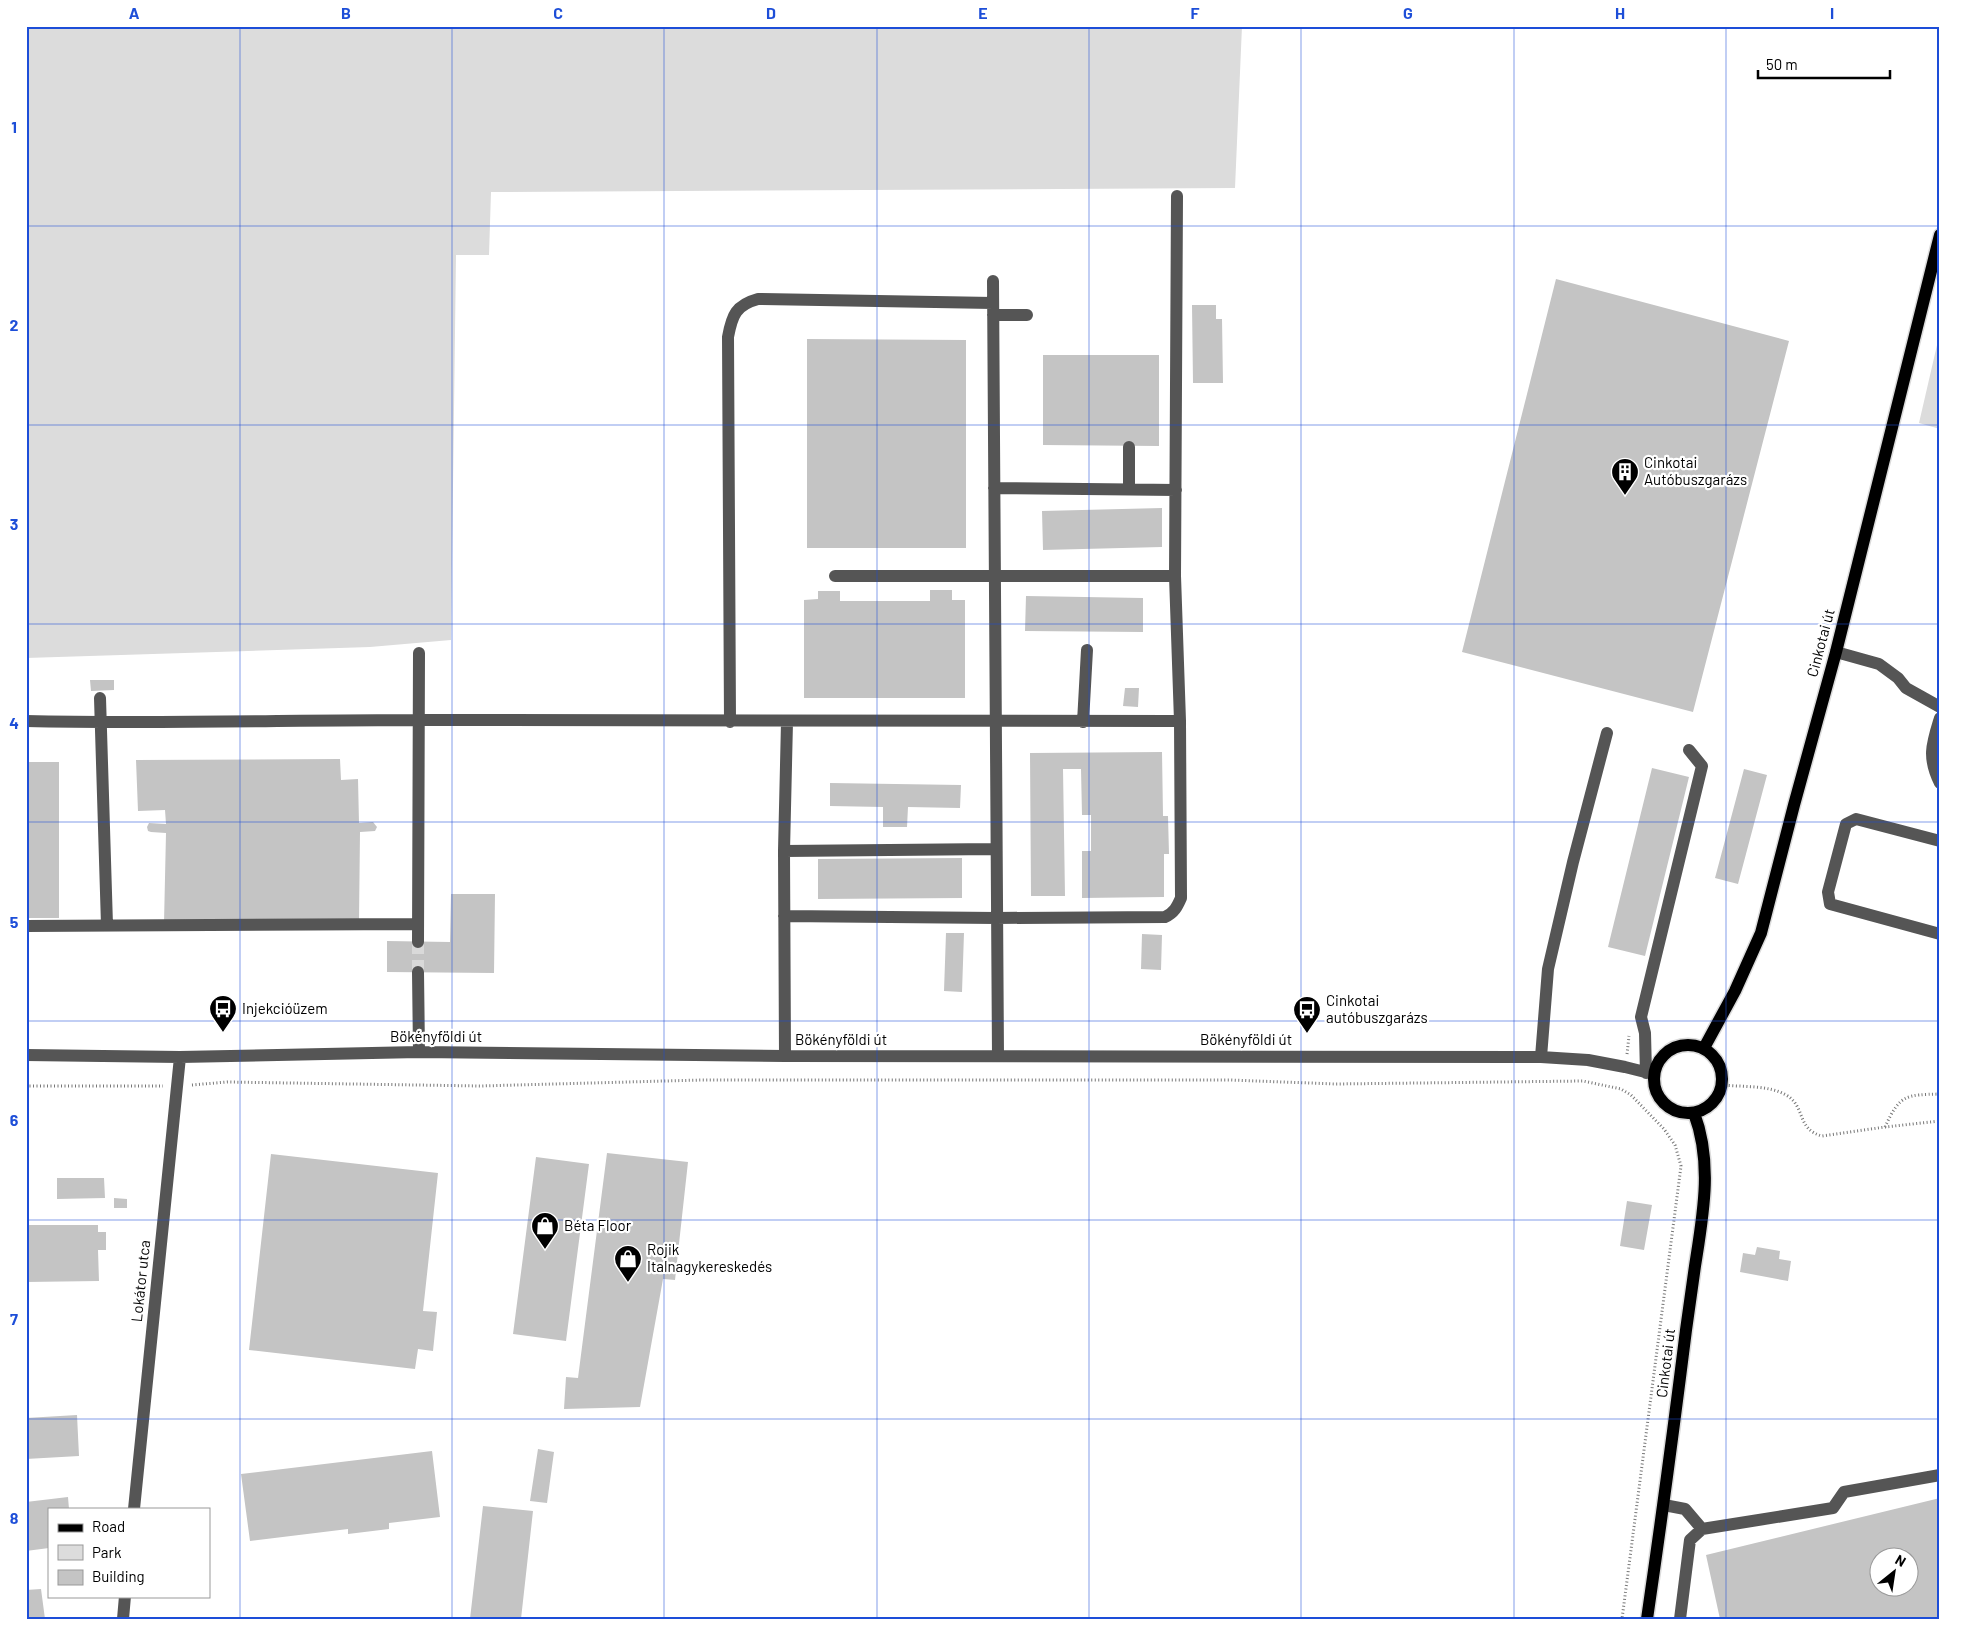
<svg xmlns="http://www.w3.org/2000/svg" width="1966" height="1645" viewBox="0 0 1966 1645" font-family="Barlow,sans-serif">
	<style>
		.green { fill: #dcdcdc }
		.building { fill: #c4c4c4; fill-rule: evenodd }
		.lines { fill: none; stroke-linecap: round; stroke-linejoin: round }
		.minor-tunnel { stroke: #d9d9d9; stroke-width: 12; stroke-dasharray: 12 6; stroke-linecap: butt }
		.major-casing { stroke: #dbdbdb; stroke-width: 15 }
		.path { stroke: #777; stroke-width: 3; stroke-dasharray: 1 2.5; stroke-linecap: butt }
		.minor { stroke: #555; stroke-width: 12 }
		.major { stroke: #000; stroke-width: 12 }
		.grid { fill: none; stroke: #1d4ed8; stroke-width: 1; stroke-opacity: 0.55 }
		.labels { text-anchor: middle; stroke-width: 4.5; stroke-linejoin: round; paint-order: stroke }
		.poi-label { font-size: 15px; fill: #000; stroke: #fff; text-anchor: start }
		.street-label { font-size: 15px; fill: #000; stroke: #fff }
		.neatline { fill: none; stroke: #1d4ed8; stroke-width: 2 }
		.grid-label { font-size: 16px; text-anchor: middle; font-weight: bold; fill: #1d4ed8 }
	</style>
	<rect width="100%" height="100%" fill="#fff"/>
	<path class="green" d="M26,26H1242L1235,188L491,192L489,255H456L451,640L370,647L26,658Z
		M1940,332V429L1919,423Z"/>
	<path class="building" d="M1556,279L1789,341L1693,712L1462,652Z
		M1192,305H1216V319H1222L1223,383H1193Z
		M807,339L966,340V548H807Z
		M1043,355H1159V446L1043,445Z
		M1162,508V547L1043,550L1042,511Z
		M930,590H952V600H965V698H804V600L818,599V591H840V601H930Z
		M1026,596L1143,598V632L1025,631Z
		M90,680H114V690L91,691Z
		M1125,688H1139L1138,707L1123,706Z
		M1162,752L1163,816H1168L1169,854H1164V897L1082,898V851H1091V815H1082L1081,769H1063L1065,896H1031L1030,753Z
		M340,759L341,780L358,779L359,823L373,822L377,827L375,831L360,832L359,920L164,923L166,833L151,832L148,831L147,827L149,823L166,824L165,810L138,811L136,760Z
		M26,762H59V918H26Z
		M1652,768L1689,777L1645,956L1608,947Z
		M1744,769L1767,775L1738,884L1715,878Z
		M830,783L961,785L960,808L908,807L907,827H883V807L830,806Z
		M962,858V898L818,899V859Z
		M451,894H495L494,973L387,972V941L450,942Z
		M946,933H964L962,992L944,991Z
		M1142,934L1162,935L1161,970L1141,969Z
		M607,1153L688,1162L675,1280L663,1279L640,1407L564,1409L566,1377L578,1378Z
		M271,1154L438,1173L423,1311L437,1312L433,1351L418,1349L415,1369L249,1350Z
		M536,1157L589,1164L566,1341L513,1334Z
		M57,1178H104L105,1198L57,1199Z
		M114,1198L127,1199V1208H114Z
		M1627,1201L1652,1205L1644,1250L1620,1246Z
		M26,1225H98V1232H106V1250H98L99,1281L26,1282Z
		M1757,1247L1780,1251L1779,1259L1791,1261L1788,1281L1740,1272L1743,1253L1755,1255Z
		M77,1415L79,1456L26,1459V1418Z
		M538,1449L554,1452L547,1503L530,1501Z
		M432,1451L440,1517L389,1523V1529L348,1534V1529L250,1541L241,1474Z
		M68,1497L69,1509H49V1548L26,1551V1502Z
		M1940,1498V1619H1720L1706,1555ZM1878,1558H1908V1588H1878Z
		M483,1506L533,1511L521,1619H470Z
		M41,1589L45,1619H26V1590Z"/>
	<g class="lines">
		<path class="minor-tunnel" d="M418,972V942"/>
		<defs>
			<path id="major" d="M1654 1079a34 34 0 1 1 68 0a34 34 0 1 1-68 0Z
				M1704,1048L1735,991L1761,933L1794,805L1836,652L1940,235
				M1647,1619C1661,1523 1674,1426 1686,1330C1689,1308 1692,1287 1695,1266C1703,1215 1713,1163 1694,1113"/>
		</defs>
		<use href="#major" class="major-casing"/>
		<path class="path" d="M1627,1054L1629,1036
			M192,1085L227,1082L480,1086L702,1080H1230L1336,1084L1583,1081L1621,1089L1631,1095L1664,1129L1675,1145L1681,1166L1622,1619
			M1722,1085C1742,1087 1769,1085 1786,1095C1806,1106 1796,1129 1822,1136L1885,1127L1940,1121
			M26,1086H163
			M1885,1127C1900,1094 1906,1095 1940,1094"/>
		<path class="minor" d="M993,281L998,1056
			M993,315H1027
			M1129,447V489
			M994,488L1176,490
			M835,576H1175
			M1836,652L1879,664L1898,678L1906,688L1940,707
			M100,698L107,925
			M1940,718C1932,744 1927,757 1940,783
			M26,721C158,724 289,720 420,720C674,720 927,722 1180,721L1175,576L1177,196
			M730,722L728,337C732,315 736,305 758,299L993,303
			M1083,722L1087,650
			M1940,841L1856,819L1846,824L1828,892L1830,904L1940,934
			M784,851L995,849
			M784,916L996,918L1165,917C1174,913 1177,907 1181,898L1180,721
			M26,926L418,924
			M418,942L419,653
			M418,972L419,1052
			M26,1055L180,1057L419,1052L785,1056L1541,1057L1588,1060L1625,1067L1653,1074
			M785,1056L784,851L787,722
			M1541,1057L1548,969L1573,862L1607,733
			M1646,1073L1645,1033L1641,1017L1702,766L1689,750
			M1664,1505L1685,1509L1702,1529
			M134,1509L180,1057
			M123,1619L125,1596
			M1680,1619L1690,1540L1702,1529L1833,1508L1844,1492L1940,1475"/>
		<use href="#major" class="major"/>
	</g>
	<path class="grid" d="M240,26V1619M452,26V1619M664,26V1619M877,26V1619M1089,26V1619M1301,26V1619M1514,26V1619M1726,26V1619M26,226H1940M26,425H1940M26,624H1940M26,822H1940M26,1021H1940M26,1220H1940M26,1419H1940"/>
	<defs>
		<symbol id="building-pin" viewBox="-11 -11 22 30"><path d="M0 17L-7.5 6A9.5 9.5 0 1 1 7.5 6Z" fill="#000" stroke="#fff"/><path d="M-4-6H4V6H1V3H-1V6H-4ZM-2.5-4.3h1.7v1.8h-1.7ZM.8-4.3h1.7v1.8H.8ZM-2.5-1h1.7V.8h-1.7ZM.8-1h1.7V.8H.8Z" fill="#fff"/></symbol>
		<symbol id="bus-pin" viewBox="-11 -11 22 30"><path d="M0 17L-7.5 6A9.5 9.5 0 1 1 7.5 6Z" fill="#000" stroke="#fff"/><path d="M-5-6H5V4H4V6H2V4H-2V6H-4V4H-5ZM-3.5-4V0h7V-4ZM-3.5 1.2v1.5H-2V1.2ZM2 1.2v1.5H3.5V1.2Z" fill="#fff"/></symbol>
		<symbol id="shop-pin" viewBox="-11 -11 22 30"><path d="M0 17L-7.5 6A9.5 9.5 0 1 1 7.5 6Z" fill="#000" stroke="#fff"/><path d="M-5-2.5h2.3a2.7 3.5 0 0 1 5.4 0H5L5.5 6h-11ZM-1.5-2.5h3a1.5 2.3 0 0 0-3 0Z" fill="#fff"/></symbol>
	</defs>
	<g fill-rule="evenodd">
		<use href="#building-pin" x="1609" y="456" width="32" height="43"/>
		<use href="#bus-pin" x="207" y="993" width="32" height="43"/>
		<use href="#bus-pin" x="1291" y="994" width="32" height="43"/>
		<use href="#shop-pin" x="529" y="1210" width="32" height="43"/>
		<use href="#shop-pin" x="612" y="1243" width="32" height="43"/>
	</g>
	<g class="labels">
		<g class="poi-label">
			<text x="1644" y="468">Cinkotai<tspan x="1644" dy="17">Autóbuszgarázs</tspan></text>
			<text x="1326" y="1006">Cinkotai<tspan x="1326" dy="17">autóbuszgarázs</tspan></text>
			<text x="242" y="1014">Injekcióüzem</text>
			<text x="564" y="1231">Béta Floor</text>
			<text x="647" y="1255">Rojik<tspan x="647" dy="17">Italnagykereskedés</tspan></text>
		</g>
		<g class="street-label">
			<text transform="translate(1821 643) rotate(-75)" y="5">Cinkotai út</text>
			<text x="436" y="1042">Bökényföldi út</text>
			<text x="841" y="1045">Bökényföldi út</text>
			<text x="1246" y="1045">Bökényföldi út</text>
			<text transform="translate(141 1281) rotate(-84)" y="5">Lokátor utca</text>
			<text transform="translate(1666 1363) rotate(-83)" y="5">Cinkotai út</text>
		</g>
	</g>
	<rect width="1966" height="1645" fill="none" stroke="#ffffff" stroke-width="55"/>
	<rect x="48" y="1508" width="162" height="90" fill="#ffffff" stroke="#999999"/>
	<rect x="58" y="1524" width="25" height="8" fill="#000000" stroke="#999999"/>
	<text x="92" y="1532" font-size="15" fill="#000000">Road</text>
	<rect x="58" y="1545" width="25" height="15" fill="#dcdcdc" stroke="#999999"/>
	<text x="92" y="1558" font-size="15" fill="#000000">Park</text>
	<rect x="58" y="1570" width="25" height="15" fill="#c4c4c4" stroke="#999999"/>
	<text x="92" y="1582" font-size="15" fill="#000000">Building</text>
	<g transform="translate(1894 1572) rotate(30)"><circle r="24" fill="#ffffff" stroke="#999999"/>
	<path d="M0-4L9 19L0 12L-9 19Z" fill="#000000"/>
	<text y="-8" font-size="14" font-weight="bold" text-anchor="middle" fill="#000000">N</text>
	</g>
	<path d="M1758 70v8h132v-8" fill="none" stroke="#000000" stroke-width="2.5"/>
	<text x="1766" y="70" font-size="15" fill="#000000" stroke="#ffffff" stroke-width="4" paint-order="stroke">50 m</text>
	<rect x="28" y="28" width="1910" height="1590" class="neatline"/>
	<g class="grid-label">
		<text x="134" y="19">A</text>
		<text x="346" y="19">B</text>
		<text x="558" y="19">C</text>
		<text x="771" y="19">D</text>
		<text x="983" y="19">E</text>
		<text x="1195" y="19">F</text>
		<text x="1408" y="19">G</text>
		<text x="1620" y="19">H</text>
		<text x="1832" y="19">I</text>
		<text x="14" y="133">1</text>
		<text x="14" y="331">2</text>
		<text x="14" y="530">3</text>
		<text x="14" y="729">4</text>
		<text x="14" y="928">5</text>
		<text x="14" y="1126">6</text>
		<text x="14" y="1325">7</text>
		<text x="14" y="1524">8</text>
	</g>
</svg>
